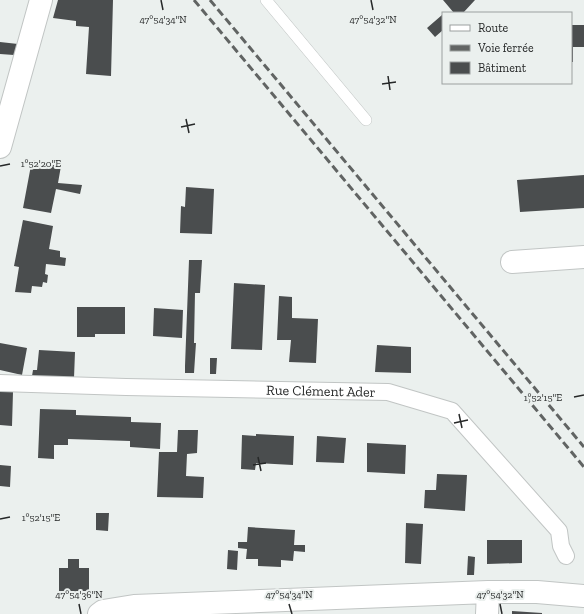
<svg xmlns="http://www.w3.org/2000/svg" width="584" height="614" viewBox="0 0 584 614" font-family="'Zilla Slab',serif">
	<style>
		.building { fill: #4a4d4e }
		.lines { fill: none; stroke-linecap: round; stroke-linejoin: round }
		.service-casing { stroke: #c1c5c4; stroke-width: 12 }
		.pedestrian-casing { stroke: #c1c5c4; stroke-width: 18 }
		.minor-casing { stroke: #c1c5c4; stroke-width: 24 }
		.service { stroke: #fff; stroke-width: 11 }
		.pedestrian { stroke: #fff; stroke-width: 16 }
		.minor { stroke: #fff; stroke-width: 22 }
		.rail { stroke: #616463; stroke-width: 3; stroke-dasharray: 8 4; stroke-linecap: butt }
		.ticks { fill: none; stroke: #262828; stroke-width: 1.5 }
		.labels { text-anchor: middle; stroke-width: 4; stroke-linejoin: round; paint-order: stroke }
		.street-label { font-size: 14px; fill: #262828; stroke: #ebf0ee }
		.ticks-label { font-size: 10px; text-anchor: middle; fill: #262828; stroke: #ebf0ee; stroke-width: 4; stroke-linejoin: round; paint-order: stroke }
	</style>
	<rect width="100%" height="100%" fill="#ebf0ee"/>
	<path class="building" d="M58,0H113L111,76L86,74L89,27L76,26V21L53,18Z
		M443,0H475L463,13H454Z
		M442,15L443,30L435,37L427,28Z
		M571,25H584V47H573V62H571Z
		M0,42L18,44L14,55L0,54Z
		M32,160L61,166L58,183L82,185L80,194L56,189L51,213L23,208Z
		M584,175V208L520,212L517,180Z
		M186,187L214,189L212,234L180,233L181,206L185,207Z
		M23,220L53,226L49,249L60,251V257L66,258L65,266L46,264L45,274L48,275L47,283L43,282L42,287L32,286L31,293L15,292L19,267L14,266Z
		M189,260H202L200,293H195L194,343H196L194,373H185V366Z
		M234,283L265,285L262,350L231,349Z
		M279,296L292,297V318L318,319L316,363L289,362L291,340H277Z
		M77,307H125V334H95V337H77Z
		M154,308L183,310L182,338L153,336Z
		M0,343L27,348L22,375L0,370Z
		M377,345L411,347V373L375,372Z
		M39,350L75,352L74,378L32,376L33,370H37Z
		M210,358H217L216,374H210Z
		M0,392H13L12,426L0,425Z
		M40,409L76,410V415L131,417V422L161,423L160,449L130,447V441L68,439V445H54V459L38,458Z
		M178,430H198L197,453L187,454L186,476L204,477L203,498L157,497L159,452H177Z
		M256,434L294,436L293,465L256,463L255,470L241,469L242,435L256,436Z
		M317,436L346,438L344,463L316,462Z
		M367,443L406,445L405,474L367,472Z
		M0,465L11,466L10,487L0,486Z
		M437,474L467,475L465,511L424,508L425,490H436Z
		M96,513H109L108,531L96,530Z
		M406,523L423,524L421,564L405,563Z
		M248,527L295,530L294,545H305V552L294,551L293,561L281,560V567L258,566V559H246L247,549L238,548V542H247Z
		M487,540H522V563L487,564Z
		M228,550L238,551L237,570L227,569Z
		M468,556L475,557L474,575H467Z
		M68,559H79V568H89V591L59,592V568H68Z
		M512,611L542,613V614H512Z"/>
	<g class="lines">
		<defs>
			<path id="service" d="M266,0L366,120"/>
			<g id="pedestrian">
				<path id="s1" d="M0,383L126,387L388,392L452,411L559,531L561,546L566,556"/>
			</g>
			<path id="minor" d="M0,147L41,0
				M512,262L584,257
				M99,614L103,611L134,606L488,592H537L584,596
				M487,614L488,592"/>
		</defs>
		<use href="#service" class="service-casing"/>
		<use href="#pedestrian" class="pedestrian-casing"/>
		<use href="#minor" class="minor-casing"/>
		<use href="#service" class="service"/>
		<use href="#pedestrian" class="pedestrian"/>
		<use href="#minor" class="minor"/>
		<path class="rail" d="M194,0L584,467
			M210,0L584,447"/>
	</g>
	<path class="ticks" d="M161,0L163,10M371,0L373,10M388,76L390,90M382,84L396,82M186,119L189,133M181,127L195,124M0,166L10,164M574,397L584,395M459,414L462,428M454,423L468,420M258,457L261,471M253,465L266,463M0,519L10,517M79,604L81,614M289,604L292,614M500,604L502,614"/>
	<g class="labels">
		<g class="street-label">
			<text dy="5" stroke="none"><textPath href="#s1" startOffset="321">Rue Clément Ader</textPath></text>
		</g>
	</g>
	<g class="ticks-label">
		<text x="163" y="23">47°54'34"N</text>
		<text x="373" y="23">47°54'32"N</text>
		<text x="41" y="167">1°52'20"E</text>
		<text x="543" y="401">1°52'15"E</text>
		<text x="41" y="521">1°52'15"E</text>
		<text x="79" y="598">47°54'36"N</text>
		<text x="289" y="598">47°54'34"N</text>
		<text x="500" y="598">47°54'32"N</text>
	</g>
	<rect x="442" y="12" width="130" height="72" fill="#ebf0ee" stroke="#9ca09f"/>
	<rect x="450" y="25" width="20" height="6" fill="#ffffff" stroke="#9ca09f"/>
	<text x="478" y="32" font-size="12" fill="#262828">Route</text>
	<rect x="450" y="45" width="20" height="6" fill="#616463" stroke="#9ca09f"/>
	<text x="478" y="52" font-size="12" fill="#262828">Voie ferrée</text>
	<rect x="450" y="62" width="20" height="12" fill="#4a4d4e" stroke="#9ca09f"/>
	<text x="478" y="72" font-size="12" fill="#262828">Bâtiment</text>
</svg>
